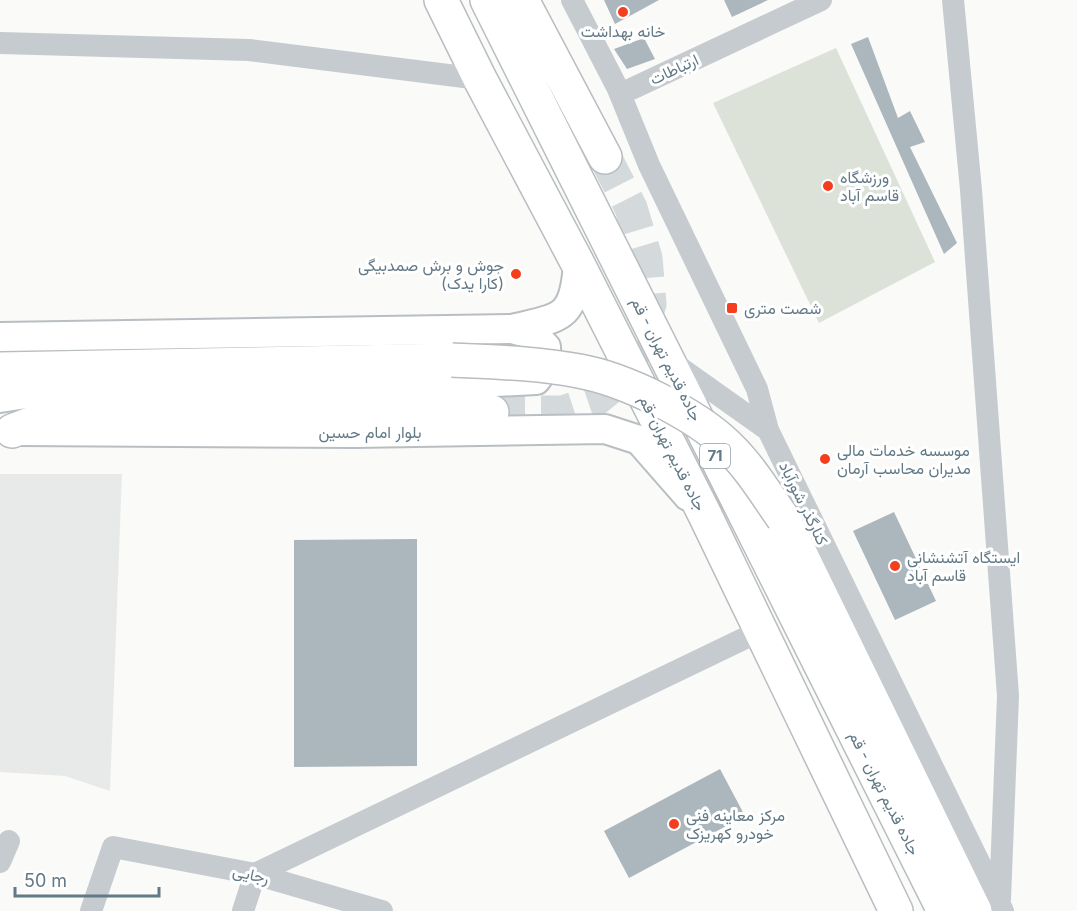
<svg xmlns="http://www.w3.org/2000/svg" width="1077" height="911" viewBox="0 0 1077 911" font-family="Inter,Vazirmatn,sans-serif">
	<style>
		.built { fill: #e8eae9 }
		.green { fill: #dce2d8 }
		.building { fill: #abb7bd }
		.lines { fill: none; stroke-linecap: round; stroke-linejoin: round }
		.highway-tunnel { stroke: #d4dadc; stroke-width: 33; stroke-dasharray: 33 16; stroke-linecap: butt }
		.major-casing { stroke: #b8bec2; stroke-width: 32 }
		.highway-casing { stroke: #b8bdc0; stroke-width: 36 }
		.minor { stroke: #c5cbce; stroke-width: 22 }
		.major { stroke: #fff; stroke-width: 28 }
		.highway { stroke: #fff; stroke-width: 33 }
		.highway-bridge-casing { stroke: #b8bdc0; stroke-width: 36; stroke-linecap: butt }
		.highway-bridge { stroke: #fff; stroke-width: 33 }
		.poi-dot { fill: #f43e1e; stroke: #fff; stroke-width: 2 }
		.labels { text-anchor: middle; stroke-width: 6; stroke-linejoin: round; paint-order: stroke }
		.shield { fill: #fff; stroke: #91a1aa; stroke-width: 1.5 }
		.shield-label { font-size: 15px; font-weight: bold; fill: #627986 }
		.poi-label { font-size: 16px; fill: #627986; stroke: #fff; text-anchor: start }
		.street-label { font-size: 16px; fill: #627986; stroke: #fff }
	</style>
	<rect width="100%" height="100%" fill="#fafaf8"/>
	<path class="built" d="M0,474H122L110,791L65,776L0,772Z"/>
	<path class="green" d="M836,48L935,262L819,323L713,103Z"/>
	<path class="building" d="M604,0H659L615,24Z
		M724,0H768L732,17Z
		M868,37L898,118L910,111L925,142L910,147L957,243L944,254L851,44Z
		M644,38L655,59L627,69L614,49Z
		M894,512L936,601L895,620L853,531Z
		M417,539V766L294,767V540Z
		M720,769L745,816L629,878L604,831Z"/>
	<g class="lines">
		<path class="highway-tunnel" d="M492,412H563L593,402L609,389L631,361L650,304L646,258L631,208L605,157"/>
		<defs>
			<path id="major" d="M0,337L512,329C561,317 574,320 578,264
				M0,398L53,390L399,387L536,380C545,369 547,361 546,347L534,335L512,329
				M17,431L355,433L605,429L639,440L688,496"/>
			<path id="highway" d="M441,0L480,79L578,264L705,515L896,911
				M487,0L944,911
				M522,0L605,157
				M0,369L452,360
				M12,431L56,414L208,411L492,412
				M783,518L975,911"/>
		</defs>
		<use href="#major" class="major-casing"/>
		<use href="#highway" class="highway-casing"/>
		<path class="minor" d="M572,0L618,89L627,91L821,0
			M953,0L971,190L1008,696L1000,899
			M0,43L249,50L480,79
			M618,89L649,165L757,389L768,430L1003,911
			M672,362L768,430
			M0,862L9,841
			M91,911L113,847L255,874L382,911
			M243,911L255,874L762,630"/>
		<use href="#major" class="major"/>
		<use href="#highway" class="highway"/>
		<defs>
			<path id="highway-bridge" d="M452,360C495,362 538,363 579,371C624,379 696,414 728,446C750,467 766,494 783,518"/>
		</defs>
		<use href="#highway-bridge" class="highway-bridge-casing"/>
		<use href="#highway-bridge" class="highway-bridge"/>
	</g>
	<g class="poi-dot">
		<circle cx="623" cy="12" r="6"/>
		<circle cx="828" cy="186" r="6"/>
		<circle cx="516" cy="274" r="6"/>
		<rect x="726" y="302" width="12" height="12" rx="3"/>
		<circle cx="825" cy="459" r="6"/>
		<circle cx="895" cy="566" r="6"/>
		<circle cx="674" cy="824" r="6"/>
	</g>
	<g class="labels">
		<rect class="shield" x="700" y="444" width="30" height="24" rx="4.5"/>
		<g class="shield-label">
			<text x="715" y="461">71</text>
		</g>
		<g class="poi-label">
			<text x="623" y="37" text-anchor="middle">خانه بهداشت</text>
			<text x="840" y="183">ورزشگاه<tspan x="840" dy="18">قاسم آباد</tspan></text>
			<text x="504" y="271" text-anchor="end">جوش و برش صمدبیگی<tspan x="504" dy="18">(کارا یدک)</tspan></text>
			<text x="744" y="314">شصت متری</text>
			<text x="837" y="456">موسسه خدمات مالی<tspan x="837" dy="18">مدیران محاسب آرمان</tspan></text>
			<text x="907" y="563">ایستگاه آتشنشانی<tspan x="907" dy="18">قاسم آباد</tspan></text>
			<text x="686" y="821">مرکز معاینه فنی<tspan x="686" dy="18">خودرو کهریزک</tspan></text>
		</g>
		<g class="street-label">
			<text transform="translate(674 69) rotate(-25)" y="6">ارتباطات</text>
			<text transform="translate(667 359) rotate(63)" y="6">جاده قدیم تهران - قم</text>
			<text x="370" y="438">بلوار امام حسین</text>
			<text transform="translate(673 453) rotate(63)" y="6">جاده قدیم تهران-قم</text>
			<text transform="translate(804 503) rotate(64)" y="6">کنارگذر شورآباد</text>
			<text transform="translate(885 793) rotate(63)" y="6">جاده قدیم تهران - قم</text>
			<text transform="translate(251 874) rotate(13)" y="6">رجایی</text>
		</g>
	</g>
	<path d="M15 887v9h144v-9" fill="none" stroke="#627986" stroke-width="3"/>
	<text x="24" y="887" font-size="18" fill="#627986" stroke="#ffffff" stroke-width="4.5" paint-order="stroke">50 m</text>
</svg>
